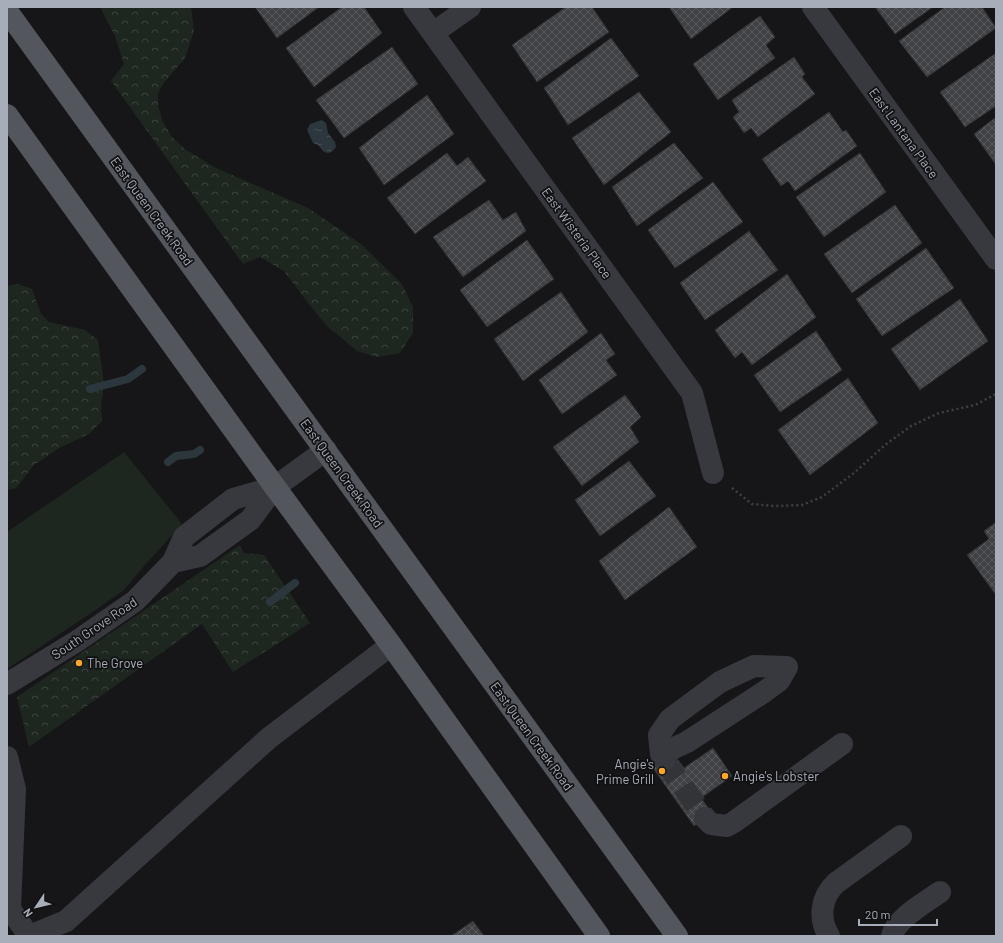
<svg xmlns="http://www.w3.org/2000/svg" width="1003" height="943" viewBox="0 0 1003 943" font-family="Barlow,sans-serif">
	<style>
		.grass { fill: #1e271f }
		.park { fill: url(#park-crowns) }
		.water { fill: url(#water-ripples) }
		.lines { fill: none; stroke-linecap: round; stroke-linejoin: round }
		.stream { stroke: #2b373d; stroke-width: 8 }
		.building { fill: url(#building-cross-hatch); stroke: #303035 }
		.minor-tunnel { stroke: #333438; stroke-width: 22; stroke-dasharray: 22 11; stroke-linecap: butt }
		.path { stroke: #3d4045; stroke-width: 2.5; stroke-dasharray: 2 3; stroke-linecap: butt }
		.minor { stroke: #37393e; stroke-width: 22 }
		.major { stroke: #53565d; stroke-width: 22 }
		.poi-dot { fill: #fba62b; stroke: #111113; stroke-width: 1.5 }
		.labels { text-anchor: middle; stroke-width: 3.5; stroke-linejoin: round; paint-order: stroke }
		.street-label { font-size: 13px; fill: #a8aeb9; stroke: #111113 }
		.poi-label { font-size: 13px; fill: #a8aeb9; stroke: #111113; text-anchor: start }
	</style>
	<defs>
		<pattern id="park-crowns" width="20" height="18" patternUnits="userSpaceOnUse"><rect width="20" height="18" fill="#1e271f"/><path d="M2 6a3 3 0 1 1 6 0M12 15a3 3 0 1 1 6 0" fill="none" stroke="#3c443d"/></pattern>
		<pattern id="water-ripples" width="26" height="14" patternUnits="userSpaceOnUse"><rect width="26" height="14" fill="#2b373d"/><path d="M2 4q2-2 4 0t4 0M15 11q2-2 4 0t4 0" fill="none" stroke="#475157"/></pattern>
		<pattern id="building-cross-hatch" width="8" height="8" patternUnits="userSpaceOnUse"><rect width="8" height="8" fill="#404145"/><path d="M0 0l8 8M0 8l8-8" fill="none" stroke="#595a5e"/></pattern>
	</defs>
	<rect width="100%" height="100%" fill="#161618"/>
	<path class="grass" d="M 124,452 L 182,524 L 145,565 L 124,590 L 97,609 L 7,669 L 7,532 Z"/>
	<path class="park" d="M 100,7 L 191,7 L 194,31 L 185,58 L 163,84 L 158,93 L 158,105 L 162,120 L 171,136 L 186,150 L 216,168 L 308,208 L 361,244 L 402,284 L 413,307 L 413,333 L 400,353 L 377,357 L 357,351 L 326,325 L 305,299 L 284,271 L 260,257 L 243,264 L 111,81 L 124,64 L 115,36 Z
		M 18,284 L 32,289 L 41,314 L 49,322 L 85,330 L 98,340 L 104,385 L 101,404 L 102,421 L 89,434 L 59,448 L 34,465 L 16,488 L 7,490 L 7,286 Z
		M 240,545 L 244,553 L 264,555 L 310,623 L 233,672 L 202,624 L 29,747 L 17,697 Z"/>
	<path class="water" d="M 322,120 L 326,123 L 328,133 L 335,142 L 336,147 C 332,152 330,154 324,152 L 318,145 L 313,143 L 307,130 L 310,124 Z"/>
	<g class="lines">
		<path class="stream" d="M 90,389 L 128,379 L 142,369
			M 168,462 L 176,456 L 194,454 L 200,450
			M 270,602 L 295,583"/>
	</g>
	<path class="building" d="M 255,7 L 319,7 L 277,38 Z
		M 342,7 L 364,7 L 382,33 L 314,87 L 286,48 Z
		M 566,7 L 592,7 L 609,32 L 537,82 L 512,45 Z
		M 669,7 L 733,7 L 691,39 Z
		M 875,7 L 933,7 L 895,34 Z
		M 945,7 L 982,7 L 996,28 L 927,77 L 899,41 Z
		M 760,16 L 775,37 L 766,45 L 775,58 L 718,100 L 693,64 Z
		M 611,38 L 639,76 L 568,125 L 544,88 Z
		M 392,47 L 418,84 L 344,138 L 316,100 Z
		M 996,53 L 996,106 L 965,127 L 940,92 Z
		M 794,57 L 805,74 L 802,77 L 815,94 L 758,137 L 751,128 L 744,133 L 733,117 L 739,112 L 732,100 Z
		M 639,92 L 671,132 L 604,185 L 572,138 Z
		M 427,95 L 454,134 L 384,185 L 359,148 Z
		M 829,112 L 843,132 L 846,130 L 857,146 L 795,191 L 788,181 L 781,186 L 762,159 Z
		M 996,117 L 996,165 L 974,134 Z
		M 674,143 L 703,178 L 637,226 L 612,187 Z
		M 447,153 L 457,166 L 468,157 L 486,181 L 415,234 L 387,198 Z
		M 860,153 L 886,192 L 824,237 L 796,197 Z
		M 713,182 L 743,222 L 675,268 L 648,230 Z
		M 489,200 L 503,220 L 516,212 L 526,231 L 463,277 L 433,237 Z
		M 895,205 L 922,243 L 852,293 L 824,254 Z
		M 749,231 L 778,270 L 705,320 L 680,283 Z
		M 527,240 L 554,279 L 487,327 L 460,290 Z
		M 926,248 L 954,288 L 882,336 L 856,299 Z
		M 787,274 L 816,317 L 752,365 L 742,352 L 735,358 L 715,330 Z
		M 561,292 L 588,332 L 523,381 L 494,339 Z
		M 960,299 L 988,341 L 920,390 L 891,349 Z
		M 816,331 L 842,370 L 780,412 L 754,375 Z
		M 601,333 L 615,354 L 606,360 L 617,375 L 562,414 L 539,380 Z
		M 848,378 L 878,423 L 810,475 L 778,430 Z
		M 625,395 L 641,417 L 630,427 L 639,442 L 582,486 L 553,447 Z
		M 629,461 L 656,496 L 600,536 L 575,500 Z
		M 669,507 L 697,547 L 625,600 L 599,561 Z
		M 996,522 L 996,595 L 967,555 L 989,539 L 984,531 Z
		M 713,748 L 732,776 L 701,798 L 712,813 L 694,826 L 653,768 L 673,753 L 684,768 Z
		M 473,921 L 484,936 L 451,936 Z"/>
	<g class="lines">
		<path class="minor-tunnel" d="M 664,760 L 705,818"/>
		<path class="path" d="M 732,488 L 752,504 L 773,506 L 802,505 L 822,497 L 854,473 L 885,445 L 911,426 L 939,413 L 975,405 L 996,394"/>
		<path class="minor" d="M 414,7 L 692,393 L 713,473
			M 813,7 L 996,259
			M 433,33 L 470,7
			M 173,562 L 200,556 L 250,520 L 275,487 L 326,450
			M 7,684 L 77,641 L 135,601 L 173,562 L 184,537 L 233,499 L 275,487
			M 661,754 L 687,742 L 764,692 L 779,681 L 787,667 L 754,666 L 720,682 L 670,719 L 659,735 L 661,754 L 664,760
			M 7,757 L 15,789 L 10,909 L 29,936
			M 705,818 L 711,824 L 727,826 L 734,822 L 842,744
			M 30,936 L 66,921 L 269,738 L 391,645
			M 829,936 C 818,918 821,897 836,883 L 901,836
			M 892,936 C 895,919 926,902 940,892"/>
		<path class="major" d="M 7,11 C 231,319 453,628 677,936
			M 7,115 L 275,487 L 391,645 L 599,936"/>
	</g>
	<g class="poi-dot">
		<circle cx="79" cy="663" r="4"/>
		<circle cx="662" cy="771" r="4"/>
		<circle cx="725" cy="776" r="4"/>
	</g>
	<g class="labels">
		<g class="street-label">
			<text transform="translate(904 133) rotate(54)" y="5">East Lantana Place</text>
			<text transform="translate(152 211) rotate(54)" y="5">East Queen Creek Road</text>
			<text transform="translate(577 233) rotate(54)" y="5">East Wisteria Place</text>
			<text transform="translate(342 473) rotate(54)" y="5">East Queen Creek Road</text>
			<text transform="translate(94 628) rotate(-34)" y="5">South Grove Road</text>
			<text transform="translate(532 736) rotate(54)" y="5">East Queen Creek Road</text>
		</g>
		<g class="poi-label">
			<text x="87" y="668">The Grove</text>
			<text x="654" y="769" text-anchor="end">Angie's<tspan x="654" dy="15">Prime Grill</tspan></text>
			<text x="733" y="781">Angie's Lobster</text>
		</g>
	</g>
	<rect width="1003" height="943" fill="none" stroke="#a8aeb9" stroke-width="16"/>
	<g transform="translate(36 907) rotate(235)" stroke="#111113" stroke-width="3" paint-order="stroke">
	<path d="M0-3L7 15L0 10L-7 15Z" fill="#a8aeb9"/>
	<text y="-6" font-size="11" font-weight="bold" text-anchor="middle" fill="#a8aeb9">N</text>
	</g>
	<path d="M859 919v6h78v-6" fill="none" stroke="#a8aeb9" stroke-width="2"/>
	<text x="865" y="919" font-size="12" fill="#a8aeb9" stroke="#111113" stroke-width="3" paint-order="stroke">20 m</text>
</svg>
